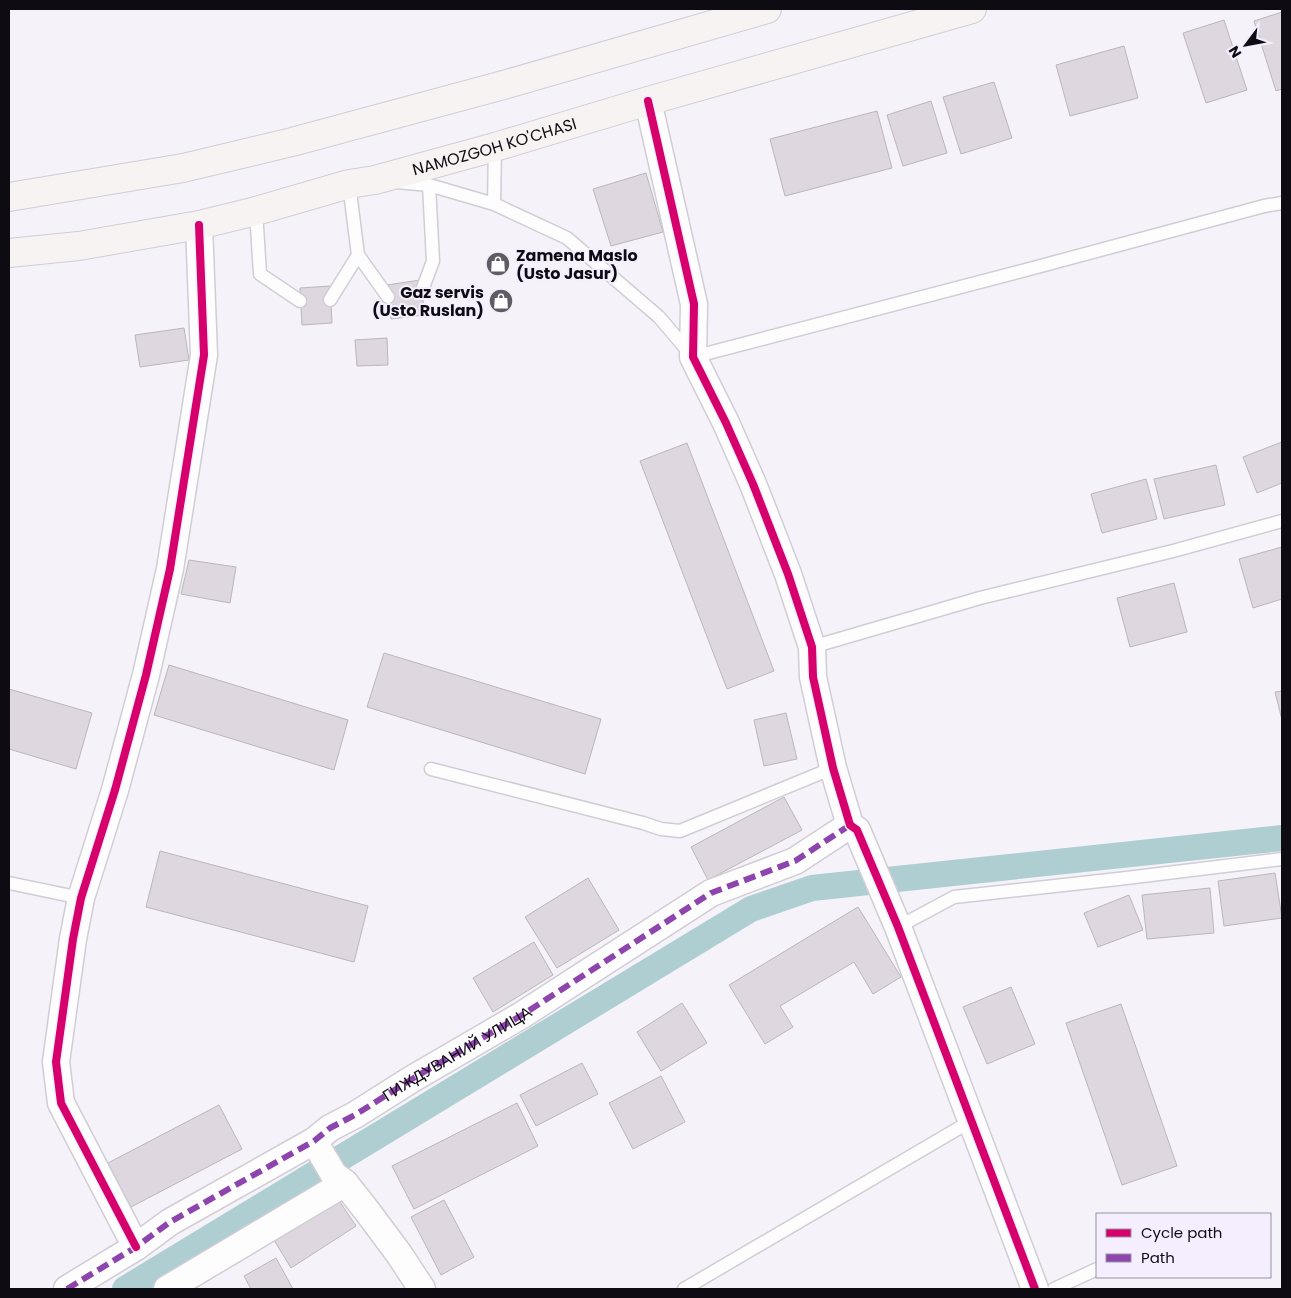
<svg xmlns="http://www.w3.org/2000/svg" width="1291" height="1298" viewBox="0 0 1291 1298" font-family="Poppins,sans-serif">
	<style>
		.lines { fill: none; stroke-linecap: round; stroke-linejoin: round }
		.canal { stroke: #aeced1; stroke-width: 26 }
		.building { fill: #dfd7df; stroke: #bab6bb }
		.lane-casing { stroke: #d0cdd5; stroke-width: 15 }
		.street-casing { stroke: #d0cdd5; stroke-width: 29 }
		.secondary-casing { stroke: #d0cdd5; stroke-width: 30 }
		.lane { stroke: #fefdfe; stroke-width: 12 }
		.street { stroke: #fefdfe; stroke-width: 26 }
		.secondary { stroke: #f7f3f2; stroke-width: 28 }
		.quiet { stroke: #8e44ad; stroke-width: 6; stroke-dasharray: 12 6; stroke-linecap: butt }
		.cycleway-casing { stroke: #f4eefe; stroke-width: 11 }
		.cycleway { stroke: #d6006c; stroke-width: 8 }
		.labels { text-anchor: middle; stroke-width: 4; stroke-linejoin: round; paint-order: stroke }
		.street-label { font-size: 16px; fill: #0e0c12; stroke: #f4eefe }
		.poi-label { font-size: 16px; font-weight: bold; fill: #0e0c12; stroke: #f4eefe; text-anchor: start }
	</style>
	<rect width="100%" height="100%" fill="#f5f2fa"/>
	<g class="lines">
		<path class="canal" d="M 125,1289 L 751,909 L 812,888 L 1282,838"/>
	</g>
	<path class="building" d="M 1282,12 L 1282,89 L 1276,91 L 1254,21 Z
		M 1224,20 L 1247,90 L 1206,103 L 1183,33 Z
		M 1124,46 L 1138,98 L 1070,116 L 1056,65 Z
		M 994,82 L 1012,138 L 961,154 L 943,97 Z
		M 931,101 L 947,153 L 903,166 L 887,115 Z
		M 877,111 L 892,168 L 785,196 L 770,139 Z
		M 646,173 L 663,232 L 611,246 L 593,189 Z
		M 420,280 L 425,315 L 391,319 L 387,285 Z
		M 330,286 L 332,323 L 302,325 L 300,288 Z
		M 184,328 L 189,360 L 140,367 L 135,335 Z
		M 387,338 L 388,365 L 357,366 L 355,340 Z
		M 1282,442 L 1282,483 L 1257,493 L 1243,457 Z
		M 687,443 L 774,671 L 727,689 L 640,461 Z
		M 1216,465 L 1225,505 L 1164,519 L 1154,479 Z
		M 1146,479 L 1157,519 L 1102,533 L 1091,494 Z
		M 1282,547 L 1282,599 L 1253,608 L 1239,559 Z
		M 189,560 L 236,567 L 230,603 L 181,594 Z
		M 1174,583 L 1187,632 L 1130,647 L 1117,598 Z
		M 384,653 L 601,719 L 585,774 L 367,707 Z
		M 169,665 L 348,720 L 334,770 L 154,715 Z
		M 9,689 L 92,713 L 76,769 L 9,749 Z
		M 1282,691 L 1282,720 L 1275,692 Z
		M 786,713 L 797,759 L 764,766 L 754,720 Z
		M 784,797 L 802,830 L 708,880 L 691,847 Z
		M 160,851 L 368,906 L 354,962 L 146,907 Z
		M 1275,873 L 1282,918 L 1224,926 L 1218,881 Z
		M 588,878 L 619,930 L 557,968 L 525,917 Z
		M 1210,888 L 1214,933 L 1147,939 L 1142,895 Z
		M 1129,895 L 1143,930 L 1098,947 L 1084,913 Z
		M 858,907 L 901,977 L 873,994 L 854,962 L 780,1006 L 793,1027 L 765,1044 L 729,985 Z
		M 534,942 L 553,975 L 493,1012 L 473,978 Z
		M 1011,987 L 1035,1044 L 987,1064 L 963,1007 Z
		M 682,1003 L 707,1043 L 661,1071 L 637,1032 Z
		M 1121,1004 L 1177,1166 L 1122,1185 L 1066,1023 Z
		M 582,1063 L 598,1094 L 536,1126 L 520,1095 Z
		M 661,1076 L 685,1122 L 633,1149 L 609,1103 Z
		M 517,1103 L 538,1146 L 414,1209 L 392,1166 Z
		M 219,1105 L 242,1149 L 131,1207 L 108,1163 Z
		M 338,1199 L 356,1226 L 291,1268 L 274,1240 Z
		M 444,1200 L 474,1257 L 441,1275 L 411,1217 Z
		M 276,1258 L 293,1289 L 251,1289 L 244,1276 Z"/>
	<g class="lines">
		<g class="lane-casing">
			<path id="lane" d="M 397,182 L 429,185 L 494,204 L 567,238 L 659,317 L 693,357 L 1022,271 L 1264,206 L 1282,203
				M 349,184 L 358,255 L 388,297
				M 494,204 L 495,147
				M 256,211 L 260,274 L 300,301
				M 421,293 L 433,261 L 429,185
				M 330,300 L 358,255
				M 812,647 L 980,598 L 1173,551 L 1282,521
				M 431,769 L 643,823 L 661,829 L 680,831 L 833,768
				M 9,883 L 81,898
				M 898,927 L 954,897 L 1118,879 L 1282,859
				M 684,1289 L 971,1121
				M 1054,1289 L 1097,1269"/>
		</g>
		<g class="street-casing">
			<g id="street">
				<path d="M 648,101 L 694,304 L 693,357 L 726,423 L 753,484 L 788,574 L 812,647 L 813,677 L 833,768 L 850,825 L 857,830 L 898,927 L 1035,1289"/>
				<path d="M 314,1141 L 334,1175 L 345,1183 L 367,1211 L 399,1254 L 422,1289"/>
				<path d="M 136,1247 L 61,1103 L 56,1062 L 73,939 L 81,898 L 115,790 L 146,675 L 170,569 L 204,355 L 199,225"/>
				<path id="s1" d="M 67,1289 L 136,1247 L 170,1222 L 314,1141 L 330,1128 L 355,1115 L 412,1079 L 522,1015 L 711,893 L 795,861 L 850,825"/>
				<path d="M 167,1289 L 345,1183"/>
			</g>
		</g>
		<g class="secondary-casing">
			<g id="secondary">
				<path d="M 9,197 L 183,168 L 292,142 L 507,84 L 767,9"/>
				<path id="s2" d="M 9,253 L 79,246 L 199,225 L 256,211 L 349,184 L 375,180 L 495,147 L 648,101 L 972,9"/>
			</g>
		</g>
		<use href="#lane" class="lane"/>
		<use href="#street" class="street"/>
		<use href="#secondary" class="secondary"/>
		<path class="quiet" d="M 67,1289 L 136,1247 L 170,1222 L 314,1141 L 330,1128 L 355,1115 L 412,1079 L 522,1015 L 711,893 L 795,861 L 850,825"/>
		<g class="cycleway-casing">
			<path id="cycleway" d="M 648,101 L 694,304 L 693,357 L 726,423 L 753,484 L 788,574 L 812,647 L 813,677 L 833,768 L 850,825 L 857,830 L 898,927 L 1035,1289
				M 136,1247 L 61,1103 L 56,1062 L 73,939 L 81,898 L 115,790 L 146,675 L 170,569 L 204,355 L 199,225"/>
		</g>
		<use href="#cycleway" class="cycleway"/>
	</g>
	<defs>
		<g id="shop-disc" transform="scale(1.25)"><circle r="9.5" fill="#5f5c63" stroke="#f4eefe"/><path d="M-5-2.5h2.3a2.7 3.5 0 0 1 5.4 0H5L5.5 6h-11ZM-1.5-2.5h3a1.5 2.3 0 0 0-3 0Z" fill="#fff"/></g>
	</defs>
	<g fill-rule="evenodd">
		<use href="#shop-disc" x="498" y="264"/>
		<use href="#shop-disc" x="501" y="301"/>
	</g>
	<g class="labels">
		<g class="street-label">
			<text dy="6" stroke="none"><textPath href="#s2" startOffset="498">NAMOZGOH KO'CHASI</textPath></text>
			<text dy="6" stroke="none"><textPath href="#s1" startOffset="456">ГИЖДУВАНИЙ УЛИЦА</textPath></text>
		</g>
		<g class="poi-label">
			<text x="516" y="261">Zamena Maslo<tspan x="516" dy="18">(Usto Jasur)</tspan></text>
			<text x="484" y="298" text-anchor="end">Gaz servis<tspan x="484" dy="18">(Usto Ruslan)</tspan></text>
		</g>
	</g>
	<rect width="1291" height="1298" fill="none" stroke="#0e0c12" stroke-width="20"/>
	<rect x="1096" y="1213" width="175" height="65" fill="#f4eefe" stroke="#9894a0"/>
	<rect x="1106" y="1229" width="25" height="8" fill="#d6006c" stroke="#9894a0"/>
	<text x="1141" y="1238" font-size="15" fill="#0e0c12">Cycle path</text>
	<rect x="1106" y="1254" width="25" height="8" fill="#8e44ad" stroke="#9894a0"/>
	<text x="1141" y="1263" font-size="15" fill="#0e0c12">Path</text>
	<g transform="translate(1246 45) rotate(238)" stroke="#f4eefe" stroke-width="4" paint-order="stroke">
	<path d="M0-4L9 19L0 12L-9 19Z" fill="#0e0c12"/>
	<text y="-8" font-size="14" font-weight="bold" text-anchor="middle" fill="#0e0c12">N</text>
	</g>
</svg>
